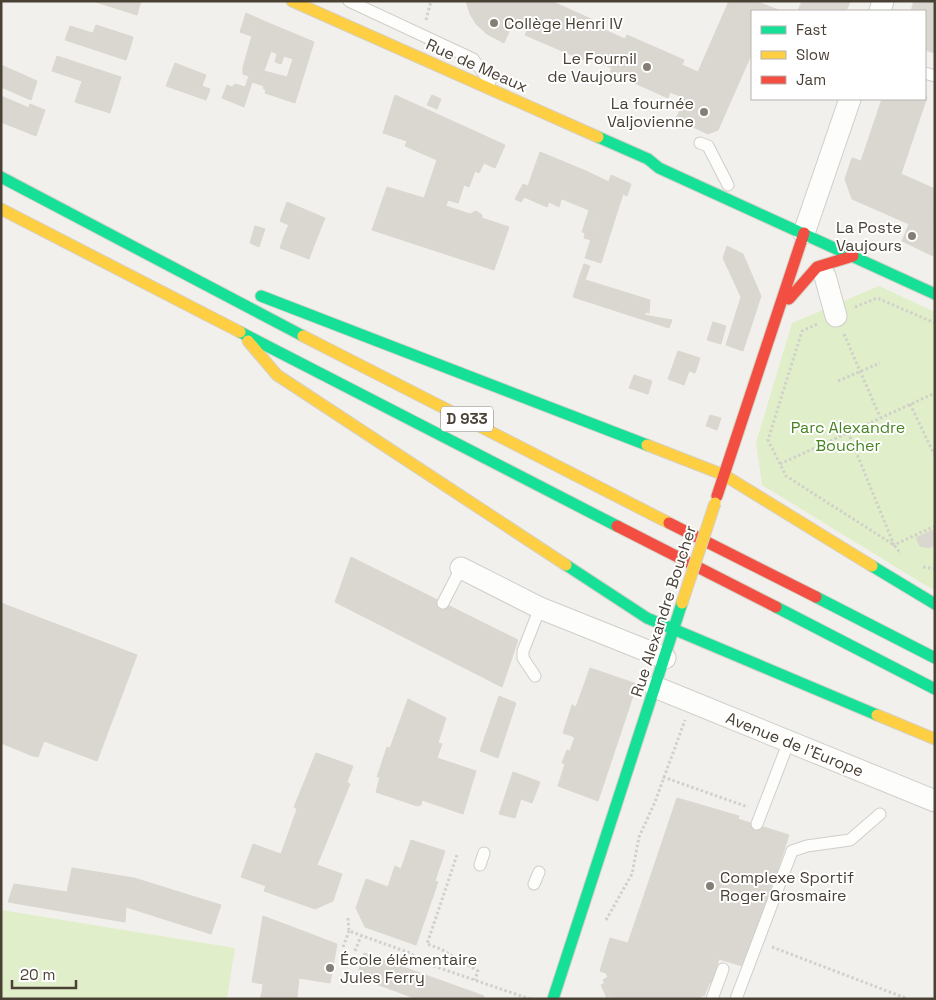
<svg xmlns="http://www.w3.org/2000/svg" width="936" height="1000" viewBox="0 0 936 1000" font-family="'Space Grotesk',sans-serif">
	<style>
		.green { fill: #e0efc9 }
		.building { fill: #dad7d1; stroke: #dbd7d0; fill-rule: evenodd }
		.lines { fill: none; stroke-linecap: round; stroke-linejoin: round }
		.lane-casing { stroke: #d0cec9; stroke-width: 13 }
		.street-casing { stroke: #d0cec9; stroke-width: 23 }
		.fast-casing { stroke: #d5d0c4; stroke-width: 13 }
		.slow-casing { stroke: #d5d0c4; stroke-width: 13 }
		.jam-casing { stroke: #d5d0c4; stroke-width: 13 }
		.path { stroke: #d2d0ca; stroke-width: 3; stroke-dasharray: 2.5 2.5; stroke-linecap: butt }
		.lane { stroke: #fdfdfc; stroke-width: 11 }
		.street { stroke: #fdfdfc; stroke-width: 21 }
		.fast { stroke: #16e098; stroke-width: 11 }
		.slow { stroke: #ffcf43; stroke-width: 11 }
		.jam { stroke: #f24e42; stroke-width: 11 }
		.slow-bridge-casing { stroke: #d5d0c4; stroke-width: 13; stroke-linecap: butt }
		.slow-bridge { stroke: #ffcf43; stroke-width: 11 }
		.poi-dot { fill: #857e75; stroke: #fff; stroke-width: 2 }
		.labels { text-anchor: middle; stroke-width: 4; stroke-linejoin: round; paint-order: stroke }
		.shield { fill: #fff; stroke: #807a72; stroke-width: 1 }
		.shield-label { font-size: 15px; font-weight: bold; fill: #4a4135 }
		.poi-label { font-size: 16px; fill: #4a4135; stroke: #fff; text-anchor: start }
		.street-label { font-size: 16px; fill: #4a4135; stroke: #fff }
		.park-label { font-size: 16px; fill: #488321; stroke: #fff }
	</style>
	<rect width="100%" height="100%" fill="#f2f0ec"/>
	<path class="green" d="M 879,286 L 935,312 L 935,591 L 762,485 L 756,443 L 792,323 Z
		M 1,910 L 235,948 L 227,999 L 1,999 Z"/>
	<path class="building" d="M 93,1 L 141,1 L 137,15 Z
		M 466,1 L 523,1 L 504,43 L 487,34 L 476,24 L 470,14 Z
		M 523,1 L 551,1 L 600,23 L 598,27 L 625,39 L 627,35 L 684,60 L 682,65 L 698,72 L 729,1 L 756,1 L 781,11 L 752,11 L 752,53 L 718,130 L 708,134 L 676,119 L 685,98 L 670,92 L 668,98 L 610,72 L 612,68 L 584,56 L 583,60 L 525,35 L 527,31 L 513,25 Z
		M 802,1 L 849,1 L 850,2 L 846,11 L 798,11 Z
		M 914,1 L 935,1 L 935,53 L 925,50 L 925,11 L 911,11 Z
		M 246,13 L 257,18 L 251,36 L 240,32 Z
		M 257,18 L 271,24 L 244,107 L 222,98 L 227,85 L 232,87 L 235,84 L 245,87 L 249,76 L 243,74 L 243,67 Z
		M 271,24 L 314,42 L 295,103 L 265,93 L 266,90 L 263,88 L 264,86 L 252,82 ZM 271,51 L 277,54 L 275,62 L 281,64 L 284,56 L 293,59 L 287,77 L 264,71 Z
		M 96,25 L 133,37 L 131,45 L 93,33 Z
		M 70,26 L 131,45 L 126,60 L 65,40 Z
		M 57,56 L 121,77 L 110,113 L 75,102 L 82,81 L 52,71 Z
		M 175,63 L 206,75 L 202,86 L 210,89 L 206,100 L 166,86 Z
		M 1,65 L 37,81 L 31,100 L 1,87 Z
		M 395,95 L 505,145 L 495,168 L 484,163 L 479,173 L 475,171 L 469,187 L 464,185 L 458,203 L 448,200 L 446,206 L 470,214 L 476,211 L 482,215 L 482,218 L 509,227 L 494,270 L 372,230 L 387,187 L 424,198 L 437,160 L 405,146 L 407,141 L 383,133 Z
		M 432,95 L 441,99 L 437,109 L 427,105 Z
		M 1,96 L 29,108 L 21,130 L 1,122 Z
		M 925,96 L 927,97 L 901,174 L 935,189 L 933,256 L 902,241 L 909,224 L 852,199 L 845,179 L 852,158 L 861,161 L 882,99 L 925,99 Z
		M 30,104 L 45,110 L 36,136 L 21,130 Z
		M 540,152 L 586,171 L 581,175 L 570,170 L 559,207 L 549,202 L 547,207 L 524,197 L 521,202 L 515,199 L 523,184 L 528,186 Z
		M 570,170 L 581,175 L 586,171 L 609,182 L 591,240 L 584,238 L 585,233 L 582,232 L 591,204 L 563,192 Z
		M 611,175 L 631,184 L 627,196 L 623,194 L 601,263 L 585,258 Z
		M 564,193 L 591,204 L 589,210 L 562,199 Z
		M 287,202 L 325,218 L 319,233 L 290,222 L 289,225 L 280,221 Z
		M 290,222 L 319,233 L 315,243 L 292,235 L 291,238 L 284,236 Z
		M 255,226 L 265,229 L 259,247 L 250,243 Z
		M 292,235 L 315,243 L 309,259 L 280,248 L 284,236 L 291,238 Z
		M 727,246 L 743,254 L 761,296 L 743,351 L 726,345 L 741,297 L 723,258 Z
		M 584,264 L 590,266 L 585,280 L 579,278 Z
		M 579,278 L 650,300 L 649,313 L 646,312 L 644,315 L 672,320 L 669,328 L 573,297 Z
		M 713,322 L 726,326 L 721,344 L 707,340 Z
		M 678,351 L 700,358 L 695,373 L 689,371 L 684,385 L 668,379 Z
		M 634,375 L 652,381 L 648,394 L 629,388 Z
		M 710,415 L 721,418 L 717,430 L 706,426 Z
		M 935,529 L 935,545 L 929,548 L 920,546 L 916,538 Z
		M 351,557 L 518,640 L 502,687 L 335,602 Z
		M 1,603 L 137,655 L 97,761 L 44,741 L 38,757 L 33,756 L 39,740 L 1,725 Z
		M 590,668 L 637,684 L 598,801 L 558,786 L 565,764 L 562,763 L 567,750 L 570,751 L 575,737 L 563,733 L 572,705 L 576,707 Z
		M 499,696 L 516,703 L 498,758 L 480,751 Z
		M 408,699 L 446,718 L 438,743 L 442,744 L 437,758 L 476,771 L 463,814 L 422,800 L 421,805 L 417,806 L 376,792 L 380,777 L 377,777 L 387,747 L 390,748 Z
		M 1,725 L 39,740 L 33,756 L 1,743 Z
		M 316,753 L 353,766 L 347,782 L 350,784 L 317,865 L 342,874 L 333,901 L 315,909 L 264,891 L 266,886 L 241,877 L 253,844 L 281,854 L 297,809 L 294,807 Z
		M 513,772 L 540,782 L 532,803 L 521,799 L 515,818 L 499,814 Z
		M 677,798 L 739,816 L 738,819 L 789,835 L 746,967 L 719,959 L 712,983 L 710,982 L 704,996 L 702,995 L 700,999 L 612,999 L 603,980 L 608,977 L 606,973 L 600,971 L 610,938 L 628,943 Z
		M 411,840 L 445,851 L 435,881 L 438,882 L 416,945 L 365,927 L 356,908 L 366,879 L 388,887 L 395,866 L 401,869 Z
		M 72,868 L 134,878 L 221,905 L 211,934 L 126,907 L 67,892 Z
		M 14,884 L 67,892 L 126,907 L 125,922 L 8,902 Z
		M 263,916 L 337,944 L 330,983 L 299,978 L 297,998 L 262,992 L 263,984 L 252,982 Z
		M 364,953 L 484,996 L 483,999 L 417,999 L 357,977 Z
		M 605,983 L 611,996 L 607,998 L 601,985 Z
		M 262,992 L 297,998 L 297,999 L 260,999 Z"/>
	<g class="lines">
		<g class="lane-casing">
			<path id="lane" d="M 349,1 L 473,59 L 490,82
				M 925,73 L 935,76
				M 700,143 L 708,146 L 728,185
				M 443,603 L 461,568
				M 535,676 L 523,658 L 523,651 L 540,608
				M 757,824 L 789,741
				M 480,865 L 484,853
				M 534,884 L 539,872
				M 712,999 L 723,969
				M 736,999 L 792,851 L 807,846 L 850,840 L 880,814"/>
		</g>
		<g class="street-casing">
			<path id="street" d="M 880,11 L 883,1
				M 804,233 L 850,99
				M 825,276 L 836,316
				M 461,568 L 540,608 L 665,658
				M 655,687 L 935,801"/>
		</g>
		<g class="fast-casing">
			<path id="fast" d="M 598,137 L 648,159 L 659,168 L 935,294
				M 1,177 L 303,336
				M 261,296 L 647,445
				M 240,332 L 617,526
				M 566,565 L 647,618 L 877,715
				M 872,566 L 935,604
				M 816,597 L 935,658
				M 776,607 L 935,689
				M 553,999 L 682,603"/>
		</g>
		<g class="slow-casing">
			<path id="slow" d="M 292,1 L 598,137
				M 1,209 L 240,332
				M 303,336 L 669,523
				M 248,341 L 277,375 L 566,565
				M 647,445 L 724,475 L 872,566
				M 877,715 L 935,739"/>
		</g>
		<g class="jam-casing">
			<path id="jam" d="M 789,299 L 817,267 L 853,256
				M 717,496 L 804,233
				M 669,523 L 816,597
				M 617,526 L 776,607"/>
		</g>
		<path class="path" d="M 426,20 L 431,1
			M 855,307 L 877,298 L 935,323
			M 817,324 L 802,331 L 768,440 L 786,476 L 894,545 L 901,554
			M 844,334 L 880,417
			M 838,381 L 880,363
			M 910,404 L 935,456
			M 848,432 L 894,545 L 935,526
			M 780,464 L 935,393
			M 923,567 L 935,569
			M 663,777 L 748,807
			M 457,855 L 427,944 L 441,949 L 478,971 L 475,980
			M 348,918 L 349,931 L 410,953 L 422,962 L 530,999
			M 606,920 L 632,874 L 639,837 L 655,802 L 685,720
			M 343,947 L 349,931
			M 772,947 L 908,999
			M 355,951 L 361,936"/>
		<use href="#lane" class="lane"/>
		<use href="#street" class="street"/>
		<use href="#fast" class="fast"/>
		<use href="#slow" class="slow"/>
		<use href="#jam" class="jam"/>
		<g class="slow-bridge-casing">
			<path id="slow-bridge" d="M 682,603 L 715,503"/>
		</g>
		<use href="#slow-bridge" class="slow-bridge"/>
	</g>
	<g class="poi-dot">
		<circle cx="494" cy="23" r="5"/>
		<circle cx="647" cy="67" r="5"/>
		<circle cx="704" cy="112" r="5"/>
		<circle cx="912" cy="236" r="5"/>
		<circle cx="710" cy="886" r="5"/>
		<circle cx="330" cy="968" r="5"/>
	</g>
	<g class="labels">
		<rect class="shield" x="441" y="406.5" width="52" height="25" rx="4"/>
		<g class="shield-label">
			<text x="467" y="424">D 933</text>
		</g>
		<g class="poi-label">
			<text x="504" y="29">Collège Henri IV</text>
			<text x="637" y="64" text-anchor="end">Le Fournil<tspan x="637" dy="18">de Vaujours</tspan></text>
			<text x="694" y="109" text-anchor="end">La fournée<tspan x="694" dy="18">Valjovienne</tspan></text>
			<text x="902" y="233" text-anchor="end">La Poste<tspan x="902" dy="18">Vaujours</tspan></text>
			<text x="720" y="883">Complexe Sportif<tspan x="720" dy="18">Roger Grosmaire</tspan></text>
			<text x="340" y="965">École élémentaire<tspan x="340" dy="18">Jules Ferry</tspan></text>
		</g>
		<g class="street-label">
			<text transform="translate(477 65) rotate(24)" y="6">Rue de Meaux</text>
			<text transform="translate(663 611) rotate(-72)" y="6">Rue Alexandre Boucher</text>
			<text transform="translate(795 744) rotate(22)" y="6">Avenue de l'Europe</text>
		</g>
		<g class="park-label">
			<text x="848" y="433">Parc Alexandre<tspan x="848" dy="18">Boucher</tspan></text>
		</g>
	</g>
	<rect width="936" height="1000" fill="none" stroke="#4a4135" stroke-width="5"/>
	<rect x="751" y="10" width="175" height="90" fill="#ffffff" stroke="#b7b3ae"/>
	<rect x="761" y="26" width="25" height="8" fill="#16e098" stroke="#b7b3ae"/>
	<text x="796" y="35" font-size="15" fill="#4a4135">Fast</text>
	<rect x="761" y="51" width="25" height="8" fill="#ffcf43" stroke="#b7b3ae"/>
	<text x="796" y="60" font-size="15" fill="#4a4135">Slow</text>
	<rect x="761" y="76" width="25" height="8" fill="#f24e42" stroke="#b7b3ae"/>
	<text x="796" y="85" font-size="15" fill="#4a4135">Jam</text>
	<path d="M12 980v8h64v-8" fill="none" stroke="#4a4135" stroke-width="2.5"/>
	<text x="20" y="980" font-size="15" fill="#4a4135" stroke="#ffffff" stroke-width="4" paint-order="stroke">20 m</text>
</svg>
